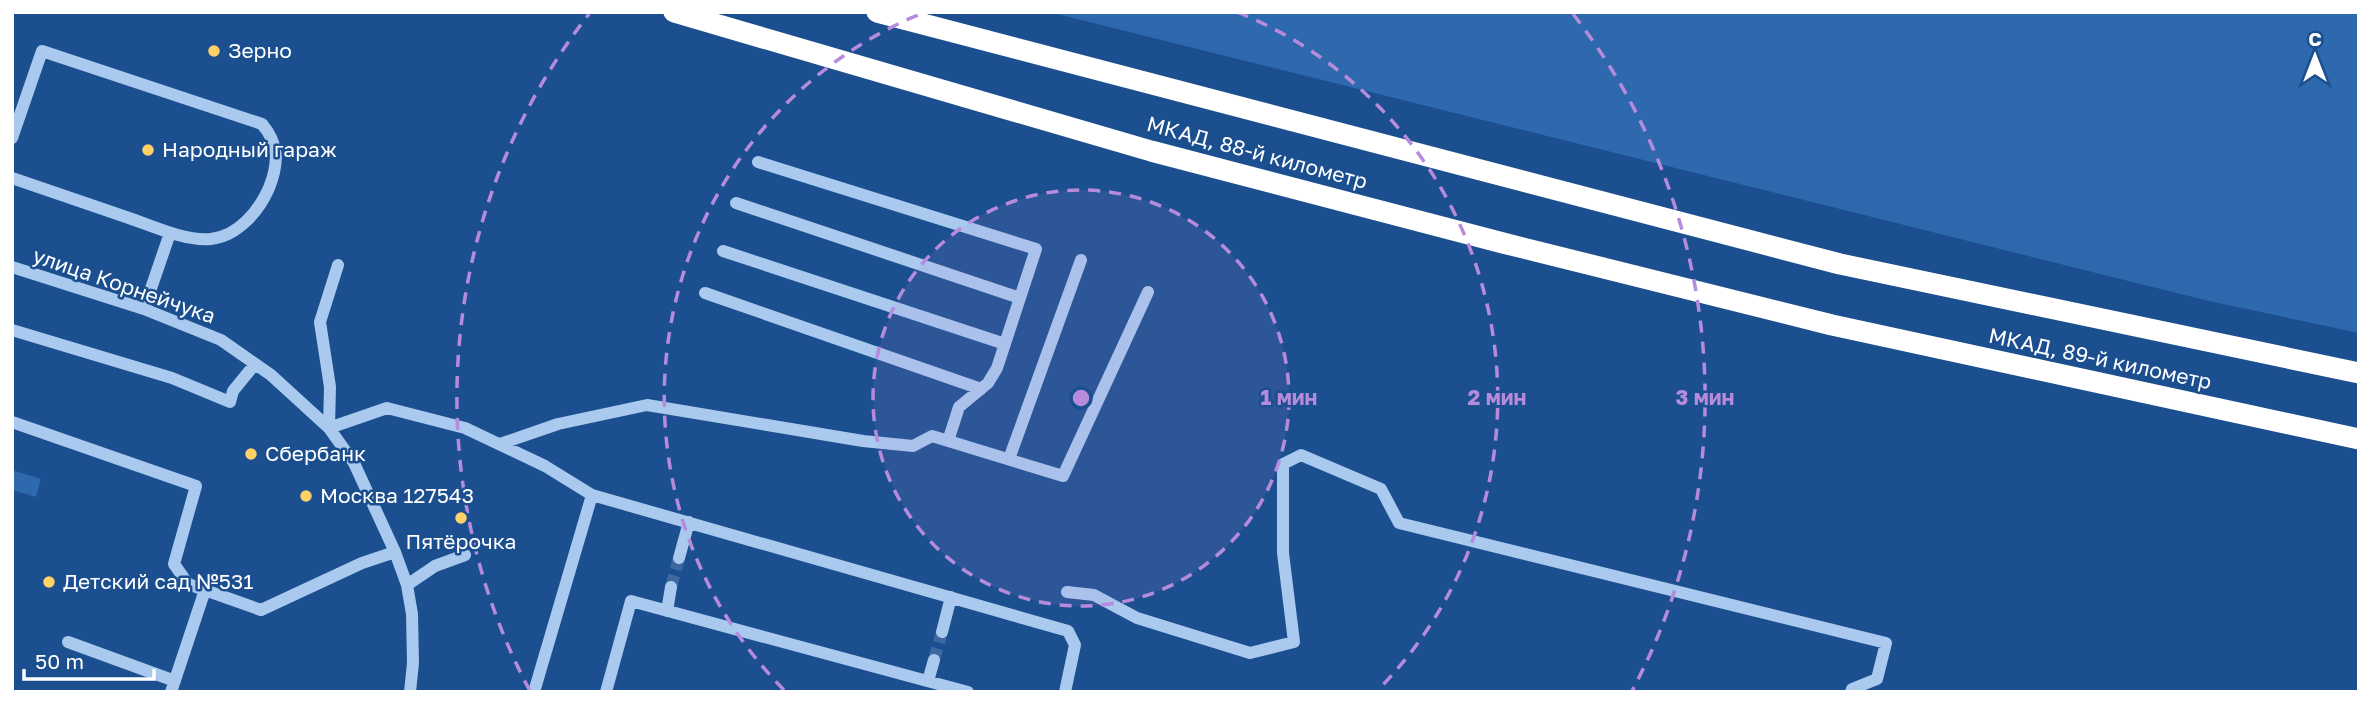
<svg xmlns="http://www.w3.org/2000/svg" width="2371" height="704" viewBox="0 0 2371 704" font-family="'Golos Text',sans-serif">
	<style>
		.green { fill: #2e69ad }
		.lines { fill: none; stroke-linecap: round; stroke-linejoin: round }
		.minor-tunnel { stroke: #3d69a0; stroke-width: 12; stroke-dasharray: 12 6; stroke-linecap: butt }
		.minor { stroke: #a9c9ee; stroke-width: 12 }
		.highway { stroke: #fff; stroke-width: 21 }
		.ring { fill: none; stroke: #b68bdc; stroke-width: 3.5; stroke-dasharray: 12 9 }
		.poi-dot { fill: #ffd166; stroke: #1b4f8f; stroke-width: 2.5 }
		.labels { text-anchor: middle; stroke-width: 5; stroke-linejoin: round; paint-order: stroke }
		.poi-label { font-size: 21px; fill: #fff; stroke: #1b4f8f; text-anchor: start }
		.street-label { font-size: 21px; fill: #fff; stroke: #1b4f8f }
		.centre { fill: #b68bdc; stroke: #1b4f8f; stroke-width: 3.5 }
		.ring-label { font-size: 21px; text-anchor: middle; font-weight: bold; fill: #b68bdc; stroke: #1b4f8f; stroke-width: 5; stroke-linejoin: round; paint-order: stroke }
	</style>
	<rect width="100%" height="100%" fill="#1b4f8f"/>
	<path class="green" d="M 1049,12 L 2359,12 L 2359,333 L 2209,301 Z
		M 12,470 L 41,479 L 36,497 L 12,490 Z"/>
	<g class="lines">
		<path class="minor-tunnel" d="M 671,587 L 679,558
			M 934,660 L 942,632"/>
		<path class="minor" d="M 12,138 L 42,51 L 262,124 C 279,144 279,163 269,188 C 259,211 238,236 211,239 C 187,242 152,226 129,218 C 90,205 51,191 12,178
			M 758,162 L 1036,249 L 997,368 L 988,383 L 959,407 L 948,441
			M 736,203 L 1020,298
			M 723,251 L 1005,344
			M 338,265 L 320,322 L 330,387 L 329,428 L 387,408 L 465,428 L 545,466 L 592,495 L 1068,631 L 1075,645 L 1065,692
			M 12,267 L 144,309 L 221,340 L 271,375 L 329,428 L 354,463 L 395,552 L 407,585 L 412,614 L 413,663 L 410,692
			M 705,293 L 981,389
			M 144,309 L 170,233
			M 12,330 L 172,378 L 230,402 L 233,391 L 255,364
			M 12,422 L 196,486 L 174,564 L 188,584 L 261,610 L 362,563 L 395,552
			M 500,444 L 558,424 L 647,405 L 863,441 L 913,446 L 932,436 L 1063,476 L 1148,292
			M 1009,459 L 1081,260
			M 679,558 L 689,522
			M 407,585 L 435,566 L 465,555
			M 1067,592 L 1094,595 L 1137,618 L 1250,653 L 1294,642 L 1283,553 L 1283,464 L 1301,455 L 1381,489 L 1399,523 L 1886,643 L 1877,679 L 1852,689 L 1851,692
			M 667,611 L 671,587
			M 942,632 L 951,597
			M 68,642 L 175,681
			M 928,681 L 934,660
			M 171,692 L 205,590
			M 534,692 L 592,495
			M 606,692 L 631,601 L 968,692"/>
		<path class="highway" d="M 674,12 L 1151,151 L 1503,243 L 1832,325 L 2359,439
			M 877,12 L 1840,264 L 2359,373"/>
	</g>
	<circle cx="1081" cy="398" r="208" fill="#b68bdc" fill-opacity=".12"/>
	<g class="ring">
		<circle cx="1081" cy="398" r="208"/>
		<path d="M784 690A416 416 0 0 1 925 12M1237 12A416 416 0 0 1 1378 690"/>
		<path d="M530 691A624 624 0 0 1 589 14M1573 14A624 624 0 0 1 1632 691"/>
	</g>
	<g class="poi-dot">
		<circle cx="214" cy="51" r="7"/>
		<circle cx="148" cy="150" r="7"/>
		<circle cx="251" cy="454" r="7"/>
		<circle cx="306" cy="496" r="7"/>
		<circle cx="461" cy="518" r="7"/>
		<circle cx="49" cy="582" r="7"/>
	</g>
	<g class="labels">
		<g class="poi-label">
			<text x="228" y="58">Зерно</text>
			<text x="162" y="157">Народный гараж</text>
			<text x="265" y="461">Сбербанк</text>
			<text x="320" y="503">Москва 127543</text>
			<text x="461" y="549" text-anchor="middle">Пятёрочка</text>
			<text x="63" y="589">Детский сад №531</text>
		</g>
		<g class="street-label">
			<text transform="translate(1257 153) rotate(15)" y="7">МКАД, 88-й километр</text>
			<text transform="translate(124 286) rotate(19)" y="7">улица Корнейчука</text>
			<text transform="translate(2100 359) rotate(12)" y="7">МКАД, 89-й километр</text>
		</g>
	</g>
	<circle cx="1081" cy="398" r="10" class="centre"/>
	<g class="ring-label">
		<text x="1289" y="405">1 мин</text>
		<text x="1497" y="405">2 мин</text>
		<text x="1705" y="405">3 мин</text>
	</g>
	<rect width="2371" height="704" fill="none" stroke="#ffffff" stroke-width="28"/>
	<g transform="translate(2315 56)" stroke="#1b4f8f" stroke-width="5" paint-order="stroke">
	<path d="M0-5L12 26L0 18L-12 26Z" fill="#ffffff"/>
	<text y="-10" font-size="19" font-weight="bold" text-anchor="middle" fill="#ffffff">С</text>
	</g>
	<path d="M24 669v10h130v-10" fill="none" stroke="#ffffff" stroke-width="3.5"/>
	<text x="35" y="669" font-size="21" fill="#ffffff" stroke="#1b4f8f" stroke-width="5" paint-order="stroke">50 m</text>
</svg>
